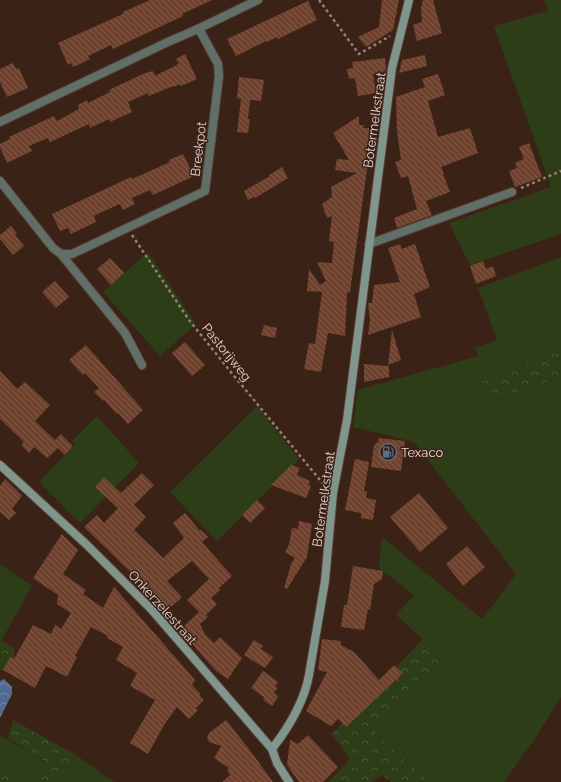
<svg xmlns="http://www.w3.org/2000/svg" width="561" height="782" viewBox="0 0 561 782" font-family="Raleway,sans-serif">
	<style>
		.grass { fill: #2d3d18 }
		.forest { fill: url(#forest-crowns) }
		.water { fill: url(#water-waves) }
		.building { fill: url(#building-back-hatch) }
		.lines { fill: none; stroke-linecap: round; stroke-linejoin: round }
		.street-casing { stroke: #563f34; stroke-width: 10 }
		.secondary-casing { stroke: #563f34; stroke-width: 10 }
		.path { stroke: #947f75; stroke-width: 2.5; stroke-dasharray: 3 3; stroke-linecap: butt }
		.street { stroke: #616f68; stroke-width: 8 }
		.secondary { stroke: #80968c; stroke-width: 8 }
		.labels { text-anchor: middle; stroke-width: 3; stroke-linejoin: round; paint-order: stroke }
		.street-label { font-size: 13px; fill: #e6d5cd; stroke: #3b2217 }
		.poi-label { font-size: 13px; fill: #e6d5cd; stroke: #3b2217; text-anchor: start }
	</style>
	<defs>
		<pattern id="forest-crowns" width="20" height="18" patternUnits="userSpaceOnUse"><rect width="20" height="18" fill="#2d3d18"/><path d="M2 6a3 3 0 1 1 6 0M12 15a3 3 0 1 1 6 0" fill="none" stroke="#4b5838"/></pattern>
		<pattern id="water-waves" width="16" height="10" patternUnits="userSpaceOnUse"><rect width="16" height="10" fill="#506a92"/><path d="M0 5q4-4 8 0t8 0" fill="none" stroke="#7285a5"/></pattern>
		<pattern id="building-back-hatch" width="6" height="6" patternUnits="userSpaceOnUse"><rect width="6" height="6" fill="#70422d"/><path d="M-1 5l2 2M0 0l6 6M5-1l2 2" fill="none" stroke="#845c4a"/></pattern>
	</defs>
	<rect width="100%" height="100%" fill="#3b2217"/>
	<path class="grass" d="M 544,0 L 561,0 L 561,234 L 470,265 L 449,223 L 551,187 L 494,26 L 548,11 Z
		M 148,252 L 196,324 L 160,356 L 103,292 Z
		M 561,257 L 561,351 L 482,382 L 489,404 L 561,376 L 561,697 L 534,740 L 504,782 L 430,782 L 373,733 L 443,658 L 396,615 L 414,595 L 379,568 L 382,537 L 482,619 L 516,574 L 414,442 L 353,427 L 358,390 L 478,356 L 475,348 L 497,340 L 478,288 Z
		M 257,406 L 299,459 L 217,541 L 170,492 Z
		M 97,416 L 139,463 L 80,523 L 39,482 L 75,444 L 72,441 Z
		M 0,564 L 32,586 L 1,641 L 0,640 Z
		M 0,735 L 46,762 L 37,782 L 31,782 L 0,771 Z
		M 76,755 L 114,782 L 60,782 Z"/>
	<path class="forest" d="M 561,351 L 561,376 L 489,404 L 482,382 Z
		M 423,639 L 443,658 L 374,733 L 430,782 L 391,782 L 382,775 L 372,782 L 328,782 L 350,759 L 332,734 Z
		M 0,640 L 14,648 L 14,660 L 1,671 L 0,670 Z
		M 13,720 L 76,755 L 60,782 L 37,782 L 46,762 L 8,738 Z
		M 0,771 L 31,782 L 0,782 Z"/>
	<path class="water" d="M 4,679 L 12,687 L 12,694 L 0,718 L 0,681 Z"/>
	<path class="building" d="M 150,0 L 212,0 L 182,14 L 183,16 L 113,49 L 111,45 L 88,56 L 90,59 L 78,65 L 73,67 L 71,63 L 68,65 L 58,43 L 123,14 L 123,12 Z
		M 382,0 L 399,0 L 393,30 L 366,47 L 358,37 L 379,27 Z
		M 423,0 L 433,0 L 442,33 L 417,41 L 413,25 L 422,22 L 421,8 Z
		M 308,1 L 317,20 L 278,39 L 277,37 L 267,42 L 266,41 L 236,56 L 227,39 Z
		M 185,54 L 197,79 L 181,86 L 180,84 L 173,87 L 173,86 L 149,96 L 148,93 L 128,102 L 132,112 L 110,122 L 109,119 L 90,128 L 89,124 L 50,142 L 48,138 L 29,146 L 32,151 L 7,163 L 0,147 L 0,144 L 10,139 L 9,137 L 54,116 L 57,121 L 79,109 L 78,105 L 87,100 L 88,103 L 110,92 L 109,90 L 145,73 L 153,71 L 155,76 L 179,64 L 176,59 Z
		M 425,55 L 427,66 L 399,73 L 402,60 Z
		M 385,58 L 386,71 L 373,74 L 376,93 L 358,96 L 355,78 L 349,79 L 347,69 L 353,68 L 352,62 Z
		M 13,63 L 16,69 L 19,68 L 28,88 L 7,97 L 0,82 L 0,69 Z
		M 438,74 L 445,95 L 428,101 L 438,137 L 470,128 L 478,153 L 441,167 L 444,174 L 443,174 L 450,192 L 426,201 L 432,215 L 397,228 L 394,218 L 417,209 L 408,176 L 401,178 L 395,162 L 401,160 L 397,131 L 396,97 L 425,87 L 422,79 Z
		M 239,77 L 264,80 L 261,101 L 250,100 L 248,119 L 250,119 L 248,133 L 237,132 L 241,99 L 237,98 Z
		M 359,116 L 359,125 L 364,125 L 363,128 L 369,128 L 369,138 L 366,149 L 369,149 L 368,162 L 350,292 L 347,293 L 345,336 L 328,333 L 321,372 L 304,369 L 309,343 L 315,344 L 322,292 L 307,291 L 309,269 L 320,285 L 326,281 L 317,262 L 332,263 L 334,242 L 329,241 L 332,216 L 327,218 L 322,204 L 332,197 L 331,187 L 357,173 L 335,170 L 337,159 L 349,160 L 333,133 Z
		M 529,143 L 542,177 L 515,187 L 509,171 L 517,168 L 515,163 L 524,159 L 519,147 Z
		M 183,154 L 194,176 L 153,195 L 150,190 L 132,198 L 135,204 L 123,210 L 120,204 L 104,211 L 94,216 L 96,222 L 71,234 L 68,228 L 60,231 L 52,214 L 131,177 L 132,179 L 157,168 L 170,162 L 169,160 Z
		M 282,167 L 288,178 L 255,198 L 254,197 L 248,200 L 244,191 L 270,176 L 269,175 Z
		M 11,226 L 17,234 L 15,235 L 24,246 L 13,255 L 0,239 L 0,235 Z
		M 400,244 L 402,249 L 415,244 L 430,287 L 414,294 L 421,317 L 368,335 L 370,320 L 368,303 L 372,303 L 374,285 L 400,282 L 388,248 Z
		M 110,258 L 124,273 L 111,285 L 97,269 Z
		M 483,261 L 486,269 L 493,266 L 496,276 L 476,284 L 470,266 Z
		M 55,281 L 69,297 L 56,308 L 42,292 Z
		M 264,325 L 277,328 L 275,338 L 261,335 Z
		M 392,330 L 401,360 L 388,365 Z
		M 185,342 L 205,365 L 192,376 L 172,353 Z
		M 86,345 L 143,410 L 128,424 L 118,413 L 117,414 L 104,400 L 103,401 L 94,392 L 99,388 L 85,373 L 83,375 L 69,360 Z
		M 364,364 L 389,366 L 389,377 L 364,382 Z
		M 0,371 L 17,389 L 25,382 L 50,405 L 35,421 L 55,440 L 61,434 L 73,446 L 65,455 L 58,448 L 47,458 L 34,447 L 29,453 L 21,445 L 24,442 L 0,419 Z
		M 379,438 L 405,441 L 401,471 L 371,467 L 374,445 L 378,442 Z
		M 355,459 L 369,462 L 364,491 L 367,492 L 366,498 L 376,500 L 373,520 L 361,518 L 361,513 L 345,510 Z
		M 291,465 L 300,468 L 297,475 L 310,481 L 308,485 L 311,486 L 306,498 L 271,485 Z
		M 142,473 L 154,485 L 134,505 L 146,517 L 134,530 L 163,558 L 184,538 L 173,523 L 185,513 L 200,531 L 201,530 L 208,537 L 202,542 L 232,576 L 219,588 L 220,590 L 211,598 L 217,604 L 206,615 L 208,617 L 200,624 L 205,634 L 214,643 L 220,637 L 242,658 L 228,679 L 216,671 L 180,630 L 199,612 L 187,600 L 209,579 L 192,561 L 167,581 L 182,597 L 169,609 L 84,527 L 97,515 L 104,523 L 118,508 L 95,487 L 104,477 L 121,493 Z
		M 5,479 L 22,496 L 12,509 L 16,513 L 9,520 L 0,512 L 0,486 Z
		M 419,493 L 448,528 L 420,552 L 390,517 Z
		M 257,500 L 265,508 L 250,523 L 242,515 Z
		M 299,521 L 312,524 L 307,557 L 287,589 L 284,588 L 291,564 L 295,558 L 285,552 L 289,545 L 292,528 L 298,529 Z
		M 62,534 L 78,550 L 63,574 L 86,590 L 83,594 L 103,608 L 114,587 L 195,680 L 192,685 L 200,693 L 200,696 L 204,700 L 196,708 L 198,710 L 189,719 L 177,707 L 164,725 L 148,754 L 130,743 L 155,700 L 130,686 L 137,673 L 116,660 L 123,647 L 107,638 L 108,636 L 91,627 L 75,656 L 77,657 L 67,677 L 46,666 L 35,688 L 3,670 L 10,657 L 14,659 L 33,625 L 51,634 L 55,625 L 61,629 L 71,613 L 57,604 L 58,595 L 33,578 Z
		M 467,546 L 485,567 L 463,586 L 446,564 Z
		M 353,566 L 383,571 L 382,579 L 374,584 L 370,610 L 368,609 L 364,630 L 341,627 L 344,605 L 347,605 Z
		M 322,639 L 341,641 L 341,645 L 354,652 L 379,680 L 394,665 L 403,673 L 346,727 L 338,719 L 331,726 L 306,711 L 327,672 L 318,670 Z
		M 254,640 L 263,646 L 261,649 L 273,657 L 265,668 L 244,655 Z
		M 263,671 L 278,682 L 275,686 L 278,688 L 274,692 L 278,697 L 272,706 L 263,700 L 265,698 L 251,688 Z
		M 226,720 L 252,753 L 273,782 L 222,782 L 230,775 L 227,770 L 229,768 L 214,758 L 221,746 L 209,742 L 207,737 L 209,733 Z
		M 308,735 L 338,767 L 323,782 L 299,782 L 287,765 L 290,740 L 298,744 Z"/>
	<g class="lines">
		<g class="street-casing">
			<path id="street" d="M 0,122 L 170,41 C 200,29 228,14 258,0
				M 0,181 L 53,248 L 61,254 L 72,254 L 205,191 L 219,76 L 218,64 L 199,29
				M 369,244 L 512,192
				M 61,254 L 125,333 L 142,365"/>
		</g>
		<g class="secondary-casing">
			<path id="secondary" d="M 0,465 L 87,545 L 151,609 L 272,749 L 277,763 L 289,782
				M 272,749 C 289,727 304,703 309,675 L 325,581 L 333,493 L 347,420 L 392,68 L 409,0"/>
		</g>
		<path class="path" d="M 319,0 L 359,54 L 390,36
			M 521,188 L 561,171
			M 132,235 L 189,320 L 230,371 L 325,486"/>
		<use href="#street" class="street"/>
		<use href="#secondary" class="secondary"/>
	</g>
	<defs>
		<g id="fuel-ring" transform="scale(0.9)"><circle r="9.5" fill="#3b2217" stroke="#5c6f8a" stroke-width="1.5"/><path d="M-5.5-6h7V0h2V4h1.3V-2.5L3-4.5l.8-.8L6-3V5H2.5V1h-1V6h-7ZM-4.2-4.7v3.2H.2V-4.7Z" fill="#5c6f8a"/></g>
	</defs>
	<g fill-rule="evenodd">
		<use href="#fuel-ring" x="388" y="452"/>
	</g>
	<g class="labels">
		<g class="street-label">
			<text transform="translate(374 120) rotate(-82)" y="5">Botermelkstraat</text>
			<text transform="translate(198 149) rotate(-83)" y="5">Breekpot</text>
			<text transform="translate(227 352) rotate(51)" y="5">Pastorijweg</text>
			<text transform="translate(323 499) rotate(-82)" y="5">Botermelkstraat</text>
			<text transform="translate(163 607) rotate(48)" y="5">Onkerzelestraat</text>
		</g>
		<g class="poi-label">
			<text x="401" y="457">Texaco</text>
		</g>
	</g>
</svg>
